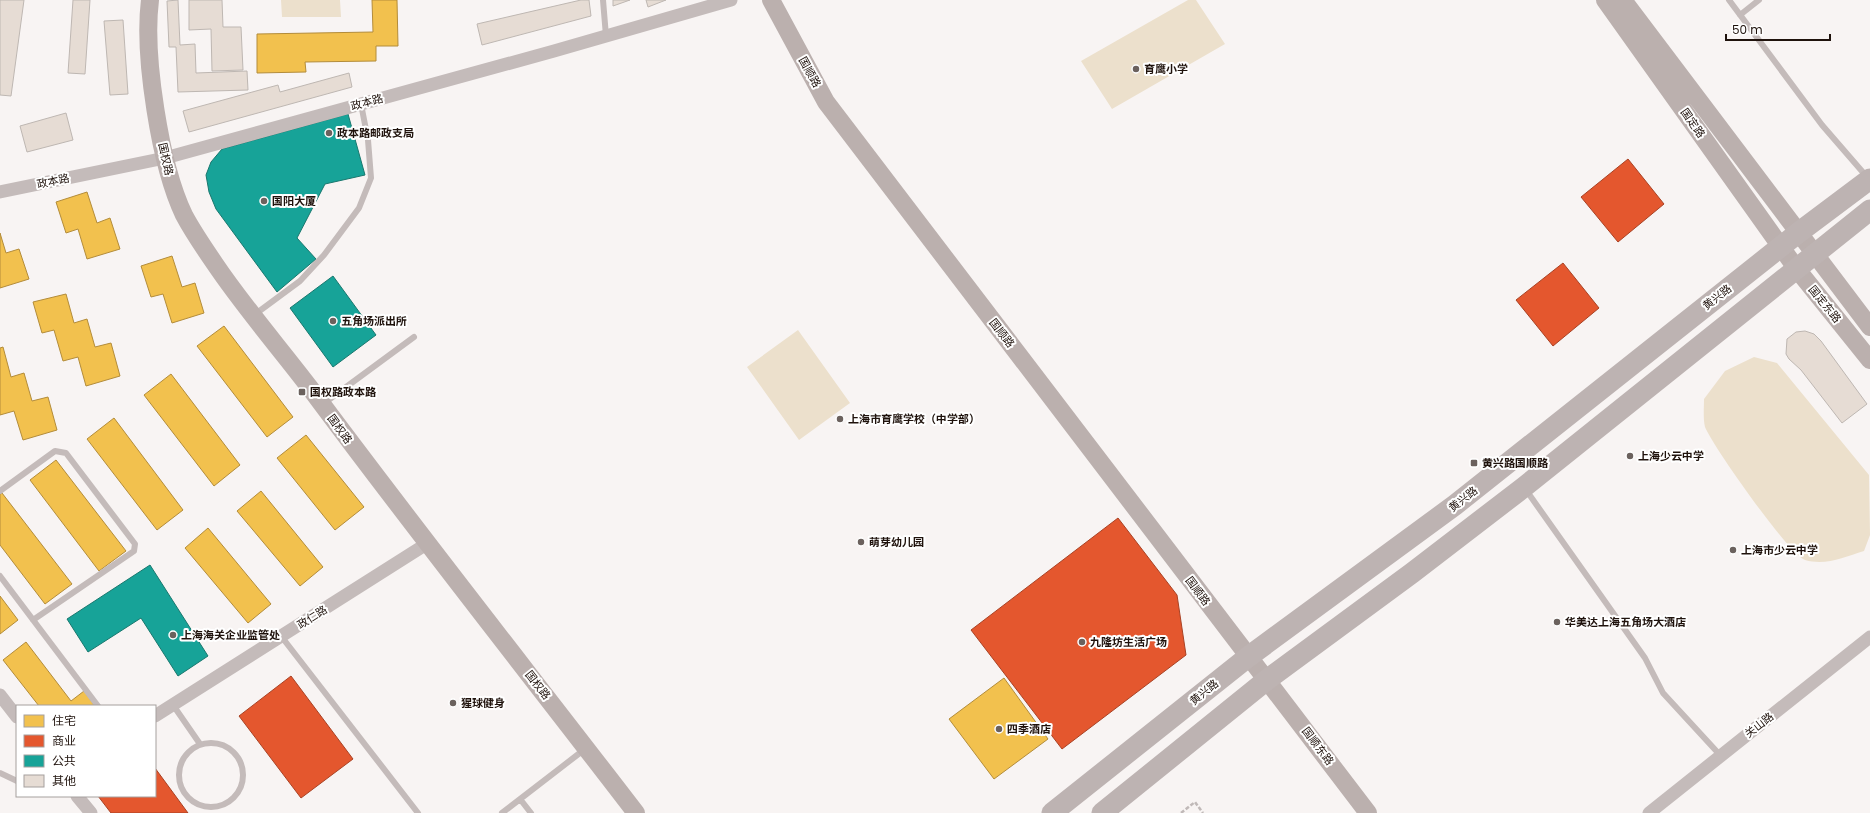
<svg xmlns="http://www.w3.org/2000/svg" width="1870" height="813" viewBox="0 0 1870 813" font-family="Poppins,'Noto Sans SC',sans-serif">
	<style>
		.green { fill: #ece0cc }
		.homes { fill: #f2c14e; stroke: #b38c3a }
		.shops { fill: #e4572e; stroke: #a94224 }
		.public { fill: #17a398; stroke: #19786e }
		.building { fill: #e6dcd4; stroke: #beb7b2 }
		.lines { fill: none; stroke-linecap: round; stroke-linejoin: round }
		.path { stroke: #c0b9b8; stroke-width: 2.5; stroke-dasharray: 4 2; stroke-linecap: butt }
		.lane { stroke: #c4bbba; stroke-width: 6 }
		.street { stroke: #c4bbba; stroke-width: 13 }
		.secondary { stroke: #bbb0ae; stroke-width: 18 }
		.primary { stroke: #bdb3b2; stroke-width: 21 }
		.poi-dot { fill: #6b615d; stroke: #fff; stroke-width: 1.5 }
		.labels { text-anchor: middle; stroke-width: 4; stroke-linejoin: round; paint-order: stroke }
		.poi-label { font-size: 11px; font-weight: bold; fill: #1f120c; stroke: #fff; text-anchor: start }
		.street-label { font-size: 11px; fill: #1f120c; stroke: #fff }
	</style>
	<rect width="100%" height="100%" fill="#f8f4f3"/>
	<path class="green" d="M 281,0 L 340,0 L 341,17 L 282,17 Z
		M 1188,0 L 1196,0 L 1225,44 L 1112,109 L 1081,61 Z
		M 798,330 L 850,403 L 799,440 L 747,367 Z
		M 1754,357 L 1777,363 L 1869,475 L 1870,535 L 1864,551 C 1844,557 1826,566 1805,560 C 1790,556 1712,445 1705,427 C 1703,419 1704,407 1704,399 L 1725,371 Z"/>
	<path class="homes" d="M 372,0 L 397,0 L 398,46 L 376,46 L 376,61 L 305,62 L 306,72 L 257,73 L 257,34 L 373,32 Z
		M 87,192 L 97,223 L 110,218 L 120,249 L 87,259 L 78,229 L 66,233 L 56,202 Z
		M 0,233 L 6,253 L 19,249 L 29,279 L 0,288 Z
		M 172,256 L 182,287 L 195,283 L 204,313 L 172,323 L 163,294 L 151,297 L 141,266 Z
		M 66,294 L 74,323 L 87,319 L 95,347 L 111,343 L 120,376 L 86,386 L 78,357 L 63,361 L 54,330 L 42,333 L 33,302 Z
		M 224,326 L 293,417 L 267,437 L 197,346 Z
		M 3,347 L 11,377 L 24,373 L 32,401 L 48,397 L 57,430 L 23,440 L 14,411 L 0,415 L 0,348 Z
		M 171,374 L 240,465 L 214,486 L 144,395 Z
		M 114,418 L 183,510 L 157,530 L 87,439 Z
		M 306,435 L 364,507 L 335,530 L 277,458 Z
		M 56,460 L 126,551 L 99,571 L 30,480 Z
		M 261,491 L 323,567 L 300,586 L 237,511 Z
		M 2,493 L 72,584 L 45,604 L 0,545 L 0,494 Z
		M 208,528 L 271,604 L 248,623 L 185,548 Z
		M 0,596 L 18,620 L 0,634 Z
		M 26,642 L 71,701 L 84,691 L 95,706 L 39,706 L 3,660 Z
		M 1004,678 L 1048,739 L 994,779 L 949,719 Z"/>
	<path class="shops" d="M 1628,159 L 1664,204 L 1618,242 L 1581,197 Z
		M 1563,263 L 1599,308 L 1553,346 L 1516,300 Z
		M 1118,518 L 1177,595 L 1186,655 L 1062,749 L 971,630 Z
		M 291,676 L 353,759 L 301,798 L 239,716 Z
		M 155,768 L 188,813 L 111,813 L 98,796 L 155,796 Z"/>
	<path class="public" d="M 348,114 L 365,175 L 325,184 L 297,238 L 316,259 L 277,292 L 216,209 L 209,192 L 206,175 L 211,162 L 222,149 Z
		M 333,276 L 376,335 L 333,367 L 290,308 Z
		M 150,565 L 208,656 L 178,676 L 141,618 L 88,652 L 67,619 Z"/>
	<path class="building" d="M 0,0 L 24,0 L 11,96 L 0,95 Z
		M 73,0 L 90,0 L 85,74 L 68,73 Z
		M 178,0 L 180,45 L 195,44 L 196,73 L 247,71 L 248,90 L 178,92 L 176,47 L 169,47 L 167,1 Z
		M 189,0 L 222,0 L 223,27 L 241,27 L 243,70 L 212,71 L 211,29 L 189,30 Z
		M 581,0 L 589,0 L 591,16 L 482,45 L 477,24 Z
		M 613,0 L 630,0 L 613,6 Z
		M 646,0 L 666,0 L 648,7 Z
		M 123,20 L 128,94 L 110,95 L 104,21 Z
		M 349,73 L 352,87 L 189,132 L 183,111 L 278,85 L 280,92 Z
		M 66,113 L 73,140 L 27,152 L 20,126 Z
		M 1805,331 L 1814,334 L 1821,341 L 1867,404 L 1842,423 L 1801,370 L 1789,359 L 1786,354 L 1787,339 L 1796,332 Z"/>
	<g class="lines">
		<path class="path" d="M 1181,813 L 1195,802 L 1203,813"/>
		<path class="lane" d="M 603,0 L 606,36
			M 1729,0 L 1822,125 L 1867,177
			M 1740,15 L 1759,0
			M 254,315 L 300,281 L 324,255 L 359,208 L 371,178 L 368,140 L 361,104
			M 323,404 L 414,337
			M 1526,490 L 1645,658 L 1663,693 L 1720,755
			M 0,491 L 55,451 L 66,453 L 135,544 L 134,551 L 33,620
			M 0,576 L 98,706
			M 281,636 L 418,813
			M 173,705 L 200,744
			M179 775a32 32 0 1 1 64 0a32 32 0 1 1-64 0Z
			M 0,773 L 17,781
			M 520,799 L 531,813
			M 502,813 L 585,749"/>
		<path class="street" d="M 0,192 L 165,158 L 554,51 L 731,0
			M 0,695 L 17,717
			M 155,716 L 428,543
			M 77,796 L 91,813
			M 1649,813 L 1870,637"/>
		<path class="secondary" d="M 150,0 C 143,55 160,165 184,215 C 193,232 204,248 215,264 C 244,307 278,346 310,388 C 416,531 527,671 636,813
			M 771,0 L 826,102 L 1368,813
			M 1605,0 L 1796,268 L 1870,360
			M 1623,0 L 1870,327"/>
		<path class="primary" d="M 1052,813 L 1248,657 L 1455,505 L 1798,233 L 1870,179
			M 1102,813 L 1268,679 L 1412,573 L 1524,487 L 1870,210"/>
	</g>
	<g class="poi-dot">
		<circle cx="1136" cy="69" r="4"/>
		<circle cx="329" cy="133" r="4"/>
		<circle cx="264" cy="201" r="4"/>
		<circle cx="333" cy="321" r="4"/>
		<rect x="298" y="388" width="8" height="8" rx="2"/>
		<circle cx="840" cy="419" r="4"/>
		<circle cx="1630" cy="456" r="4"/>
		<rect x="1470" y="459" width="8" height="8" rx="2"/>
		<circle cx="861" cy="542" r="4"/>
		<circle cx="1733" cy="550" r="4"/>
		<circle cx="1557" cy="622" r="4"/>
		<circle cx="173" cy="635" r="4"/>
		<circle cx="1082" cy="642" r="4"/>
		<circle cx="453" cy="703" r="4"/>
		<circle cx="999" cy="729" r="4"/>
	</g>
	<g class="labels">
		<g class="poi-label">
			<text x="1144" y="73">育鹰小学</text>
			<text x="337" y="137">政本路邮政支局</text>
			<text x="272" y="205">国阳大厦</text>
			<text x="341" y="325">五角场派出所</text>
			<text x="310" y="396">国权路政本路</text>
			<text x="848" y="423">上海市育鹰学校（中学部）</text>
			<text x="1638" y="460">上海少云中学</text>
			<text x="1482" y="467">黄兴路国顺路</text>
			<text x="869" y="546">萌芽幼儿园</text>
			<text x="1741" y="554">上海市少云中学</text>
			<text x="1565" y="626">华美达上海五角场大酒店</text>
			<text x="181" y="639">上海海关企业监管处</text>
			<text x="1090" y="646">九隆坊生活广场</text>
			<text x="461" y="707">猩球健身</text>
			<text x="1007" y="733">四季酒店</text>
		</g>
		<g class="street-label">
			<text transform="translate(810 72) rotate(61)" y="4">国顺路</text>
			<text transform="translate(367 102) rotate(-15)" y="4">政本路</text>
			<text transform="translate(1693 123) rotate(55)" y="4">国定路</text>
			<text transform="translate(166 159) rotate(77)" y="4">国权路</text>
			<text transform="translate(53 181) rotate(-12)" y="4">政本路</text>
			<text transform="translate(1717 297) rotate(-38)" y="4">黄兴路</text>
			<text transform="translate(1825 304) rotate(51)" y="4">国定东路</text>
			<text transform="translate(1002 333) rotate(52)" y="4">国顺路</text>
			<text transform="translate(340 429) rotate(54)" y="4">国权路</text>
			<text transform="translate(1463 499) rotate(-38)" y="4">黄兴路</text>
			<text transform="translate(1198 591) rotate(53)" y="4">国顺路</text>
			<text transform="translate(312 617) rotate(-32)" y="4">政仁路</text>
			<text transform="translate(538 685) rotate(52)" y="4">国权路</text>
			<text transform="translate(1204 692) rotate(-39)" y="4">黄兴路</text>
			<text transform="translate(1759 725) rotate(-38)" y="4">关山路</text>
			<text transform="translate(1318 746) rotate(53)" y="4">国顺东路</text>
		</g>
	</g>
	<rect x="16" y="705" width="140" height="92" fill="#ffffff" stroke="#a5a09e"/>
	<rect x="24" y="715" width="20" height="12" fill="#f2c14e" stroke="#a5a09e"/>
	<text x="52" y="725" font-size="12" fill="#1f120c">住宅</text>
	<rect x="24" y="735" width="20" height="12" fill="#e4572e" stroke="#a5a09e"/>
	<text x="52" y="745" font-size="12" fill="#1f120c">商业</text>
	<rect x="24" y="755" width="20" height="12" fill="#17a398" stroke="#a5a09e"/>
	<text x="52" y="765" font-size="12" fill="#1f120c">公共</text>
	<rect x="24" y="775" width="20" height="12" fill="#e6dcd4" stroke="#a5a09e"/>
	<text x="52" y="785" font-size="12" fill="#1f120c">其他</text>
	<path d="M1726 34v6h104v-6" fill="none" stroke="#1f120c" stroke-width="2"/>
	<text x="1732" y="34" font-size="12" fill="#1f120c" stroke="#ffffff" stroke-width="3" paint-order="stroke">50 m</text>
</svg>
